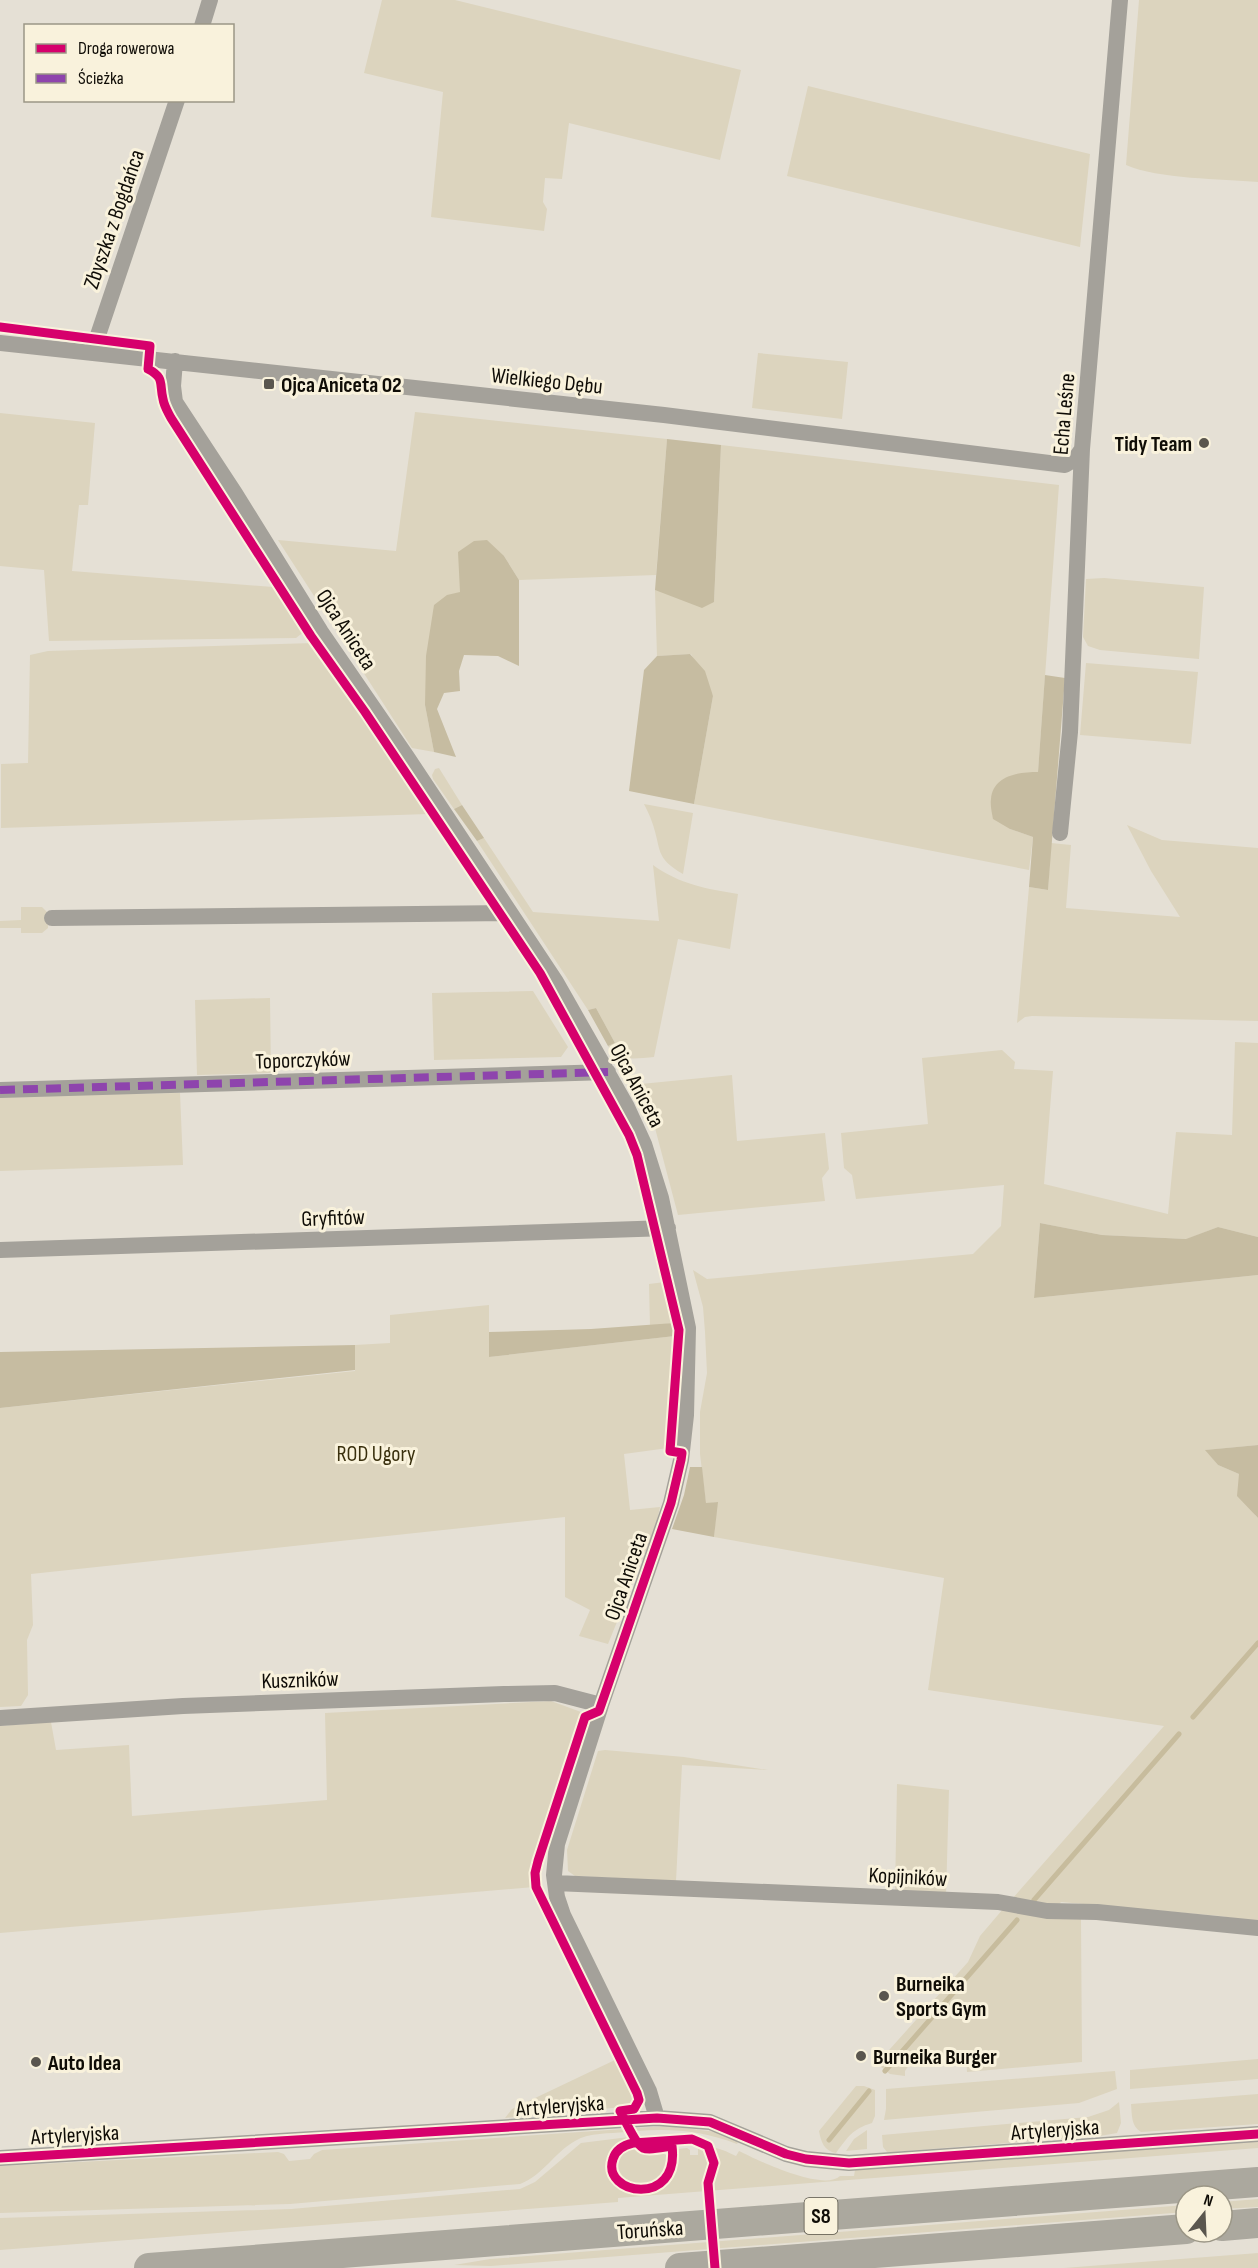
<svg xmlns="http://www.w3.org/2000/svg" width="1258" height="2268" viewBox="0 0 1258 2268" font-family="'Sofia Sans Condensed',sans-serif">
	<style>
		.green { fill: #dcd4be }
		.forest { fill: #c6bca1 }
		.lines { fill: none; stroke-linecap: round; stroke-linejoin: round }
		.stream { stroke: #c7bc9d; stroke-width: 5 }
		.minor { stroke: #a4a19a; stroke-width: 16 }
		.motorway { stroke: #aba89e; stroke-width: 30 }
		.quiet { stroke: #8e44ad; stroke-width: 8; stroke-dasharray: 15 8; stroke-linecap: butt }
		.cycleway-casing { stroke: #f9f2dc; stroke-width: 13 }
		.cycleway { stroke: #d6006c; stroke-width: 9 }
		.poi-dot { fill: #5a564e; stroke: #f9f2dc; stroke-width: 2 }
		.labels { text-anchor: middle; stroke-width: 6; stroke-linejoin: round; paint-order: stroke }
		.shield { fill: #f9f2dc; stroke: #555146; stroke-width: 1.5 }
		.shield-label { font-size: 21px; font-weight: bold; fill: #0f0c06 }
		.street-label { font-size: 22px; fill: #0f0c06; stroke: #f9f2dc }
		.poi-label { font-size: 22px; font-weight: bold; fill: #0f0c06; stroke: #f9f2dc; text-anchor: start }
		.park-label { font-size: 22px; fill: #392f0d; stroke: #f9f2dc }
	</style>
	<rect width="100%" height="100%" fill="#e5e0d5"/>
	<path class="green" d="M 382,0 L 455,0 L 741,70 L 720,160 L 569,123 L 562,179 L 545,178 L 543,202 L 547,209 L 544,231 L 431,217 L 443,92 L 364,73 Z
		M 1139,0 L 1258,0 L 1258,182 C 1222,179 1158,179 1126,165 Z
		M 808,86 L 1090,154 L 1080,247 L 787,176 Z
		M 758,353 L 848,362 L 842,419 L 752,408 Z
		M 415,412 L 667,439 L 656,575 L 519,580 L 504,556 L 460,592 L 425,705 L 434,752 L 412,748 L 278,540 L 396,551 Z
		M 0,413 L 95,423 L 88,505 L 79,505 L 72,571 L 273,587 L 305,631 L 296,638 L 49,641 L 44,570 L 0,566 Z
		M 721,445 L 1059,485 L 1038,772 L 1010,829 L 1033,837 L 1029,870 L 694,804 L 713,696 L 691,654 L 657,656 L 655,590 L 714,602 Z
		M 1104,578 L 1204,587 L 1199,659 L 1100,650 L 1088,646 L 1083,637 L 1086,579 Z
		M 314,643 L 428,814 L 1,828 L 1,764 L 28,763 L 30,655 L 48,651 Z
		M 1086,663 L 1198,672 L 1191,744 L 1080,735 Z
		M 439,768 L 462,805 L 454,809 L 433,779 L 432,775 L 435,769 Z
		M 644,804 L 693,813 L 683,874 C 654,857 662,850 652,822 C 650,816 647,810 644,804 Z
		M 1127,825 L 1162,840 L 1258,848 L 1258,1021 L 1032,1016 L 1025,1017 L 1017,1023 L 1029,887 L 1048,890 L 1051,843 L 1071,845 L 1066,908 L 1180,917 L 1151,871 Z
		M 484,838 L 533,912 L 659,921 L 653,865 C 679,884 707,889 738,894 L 730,949 L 678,939 L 654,1057 C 637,1058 618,1063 608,1046 L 615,1043 L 596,1008 L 588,1010 L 477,841 Z
		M 21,907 L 42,907 L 48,913 L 48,928 L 42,933 L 21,933 L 21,928 L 0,928 L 0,921 L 21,920 Z
		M 533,991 L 568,1047 L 561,1057 L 434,1060 L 432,993 Z
		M 270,998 L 271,1073 L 197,1075 L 195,1000 Z
		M 1235,1042 L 1258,1043 L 1258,1237 L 1218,1227 L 1187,1239 L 1102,1235 L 1040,1223 L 1034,1298 L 1258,1275 L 1258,1445 L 1206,1450 L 1218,1465 L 1239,1474 L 1255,1515 L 1258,1518 L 1258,1922 L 1220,1916 L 1061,1902 L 1057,1907 L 1012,1899 L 1164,1726 L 928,1690 L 944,1578 L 714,1537 L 717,1502 L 706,1504 L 700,1454 L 700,1412 L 707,1373 L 705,1332 L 703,1307 L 693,1270 L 707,1279 L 973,1254 L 1001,1226 L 1004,1185 L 856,1199 L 852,1175 L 844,1168 L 841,1133 L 928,1124 L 922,1058 L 1002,1050 L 1015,1062 L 1014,1069 L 1053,1071 L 1044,1184 L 1168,1214 L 1176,1132 L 1232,1135 Z
		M 732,1075 L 737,1141 L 825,1133 L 829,1169 L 822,1178 L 825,1201 L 678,1215 L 655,1128 L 634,1097 L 641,1084 Z
		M 180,1093 L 183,1165 L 0,1171 L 0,1096 Z
		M 665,1282 L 674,1323 L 650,1326 L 649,1284 Z
		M 489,1305 L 489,1357 L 675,1336 L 668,1448 L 624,1454 L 630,1510 L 660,1507 L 656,1526 L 608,1644 L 579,1636 L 590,1610 L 565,1597 L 565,1517 L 31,1574 L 33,1625 L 27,1640 L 28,1695 L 21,1706 L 0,1707 L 0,1408 L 355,1371 L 355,1345 L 390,1343 L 390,1315 Z
		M 551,1701 L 581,1712 L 582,1723 L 536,1849 L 532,1869 L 534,1887 L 0,1933 L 0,1726 L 51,1722 L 56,1750 L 129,1745 L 132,1816 L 327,1800 L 325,1713 Z
		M 605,1750 L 684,1757 L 768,1770 L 682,1765 L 676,1881 L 575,1876 L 568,1871 L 567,1850 L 598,1751 Z
		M 897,1784 L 949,1790 L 946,1896 L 895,1893 Z
		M 1003,1909 L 1081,1919 L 1082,2062 L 967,2072 L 966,2055 L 914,2058 L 905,2071 L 905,2076 L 890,2074 L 881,2067 L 881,2059 L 968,1962 L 980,1936 Z
		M 617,2059 L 636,2095 L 634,2106 L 505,2118 L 512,2109 Z
		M 1258,2059 L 1258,2079 L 1130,2089 L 1130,2070 Z
		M 1115,2071 L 1117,2089 L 1079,2103 L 884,2120 L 886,2109 L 886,2089 Z
		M 856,2086 L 864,2086 L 875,2090 L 875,2116 L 872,2123 C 852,2129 848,2137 836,2153 C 824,2151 821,2142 819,2131 Z
		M 1258,2094 L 1258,2124 L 1141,2132 C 1131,2126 1132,2115 1131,2104 Z
		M 1119,2102 L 1121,2123 L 1117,2133 L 1100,2136 L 893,2152 L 887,2152 L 883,2147 L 882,2135 L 1088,2117 L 1109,2110 Z
		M 667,2126 L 717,2132 L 739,2140 L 737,2144 C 704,2131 672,2128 637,2131 L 635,2128 Z
		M 624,2129 L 626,2132 C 609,2134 590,2132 575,2141 C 555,2152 542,2176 520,2184 L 290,2204 L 0,2213 L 0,2166 L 278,2152 L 284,2154 L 289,2161 L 310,2159 L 314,2154 L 322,2150 Z
		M 867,2130 L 867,2149 L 846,2151 L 854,2139 Z
		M 676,2135 L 709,2139 L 645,2145 L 640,2136 Z
		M 629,2137 L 635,2148 L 641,2152 L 658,2151 L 668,2156 C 671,2169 664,2178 651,2183 L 652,2191 C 683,2184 671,2169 678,2149 L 687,2148 L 690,2150 L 690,2155 L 698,2155 L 698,2149 C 710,2143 725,2151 736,2156 L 739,2151 C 757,2160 823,2192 840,2176 L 854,2176 L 855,2170 L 1258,2140 L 1258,2148 L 618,2198 L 618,2202 L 0,2250 L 0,2218 L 291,2209 L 520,2189 L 535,2182 L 581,2143 Z
		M 1258,2199 L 1258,2207 L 1222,2209 L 1222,2202 Z
		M 1186,2205 L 1186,2212 L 491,2266 L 454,2265 L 490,2259 Z
		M 1258,2253 L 1258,2268 L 1064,2268 Z"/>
	<path class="forest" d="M 667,439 L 721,445 L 714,602 L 702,608 L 655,590 Z
		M 487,540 L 504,556 L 519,580 L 519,666 L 498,656 L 464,655 L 459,671 L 460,691 L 444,693 L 437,709 L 456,757 L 434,752 L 425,705 L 426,656 L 434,605 L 447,595 L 460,592 L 458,552 L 474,541 Z
		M 690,654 L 705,671 L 713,696 L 694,804 L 629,791 L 644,670 L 657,656 Z
		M 1045,675 L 1065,678 L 1048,890 L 1029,887 L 1033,837 L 1010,829 L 993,819 C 992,813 990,805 991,799 C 993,775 1019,772 1038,772 Z
		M 462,805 L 484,838 L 477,841 L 454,809 Z
		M 596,1008 L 615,1043 L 608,1046 L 588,1010 Z
		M 1040,1223 L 1102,1235 L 1186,1239 L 1218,1227 L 1258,1237 L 1258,1275 L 1034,1298 Z
		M 674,1323 L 675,1336 L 489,1357 L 489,1332 L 591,1329 Z
		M 355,1345 L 355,1370 L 0,1408 L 0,1352 Z
		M 1258,1445 L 1258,1518 L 1237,1496 L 1239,1474 L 1218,1465 L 1205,1450 Z
		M 690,1467 L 702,1467 L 706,1503 L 718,1502 L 714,1537 L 672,1529 L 684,1495 Z"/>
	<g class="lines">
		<path class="stream" d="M 1193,1717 L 1258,1643
			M 1034,1900 L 1179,1734
			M 885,2071 L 1017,1920
			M 829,2140 L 869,2091"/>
		<path class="minor" d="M 202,26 L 210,0
			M 0,343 L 664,415 L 1065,465 L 1075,459 L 1082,449
			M 92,353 L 177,100
			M 175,361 L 173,386 L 175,402 L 236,495 L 321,632 L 407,757 L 556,982 L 627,1107 L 644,1144 L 661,1198 L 688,1328 L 686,1415 L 681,1460 L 671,1503 L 601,1705 L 557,1844 L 554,1875 L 557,1897 L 563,1915 L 649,2091 L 657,2118
			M 1060,833 L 1070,732 L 1082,449 L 1120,0
			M 52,918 L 509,913
			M 0,1090 L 608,1072
			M 0,1250 L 668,1228
			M 0,1718 L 183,1706 L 504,1694 L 555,1693 L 601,1705
			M 555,1883 L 998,1902 L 1047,1911 L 1097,1912 L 1258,1928
			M 0,2158 L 657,2118 L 710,2122 L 786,2154 L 806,2159 L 849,2163 L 1258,2134"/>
		<path class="motorway" d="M 1222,2226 L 1258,2223
			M 149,2268 L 1258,2182
			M 680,2268 L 1186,2229"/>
		<path class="quiet" d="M 0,1090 L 608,1072"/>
		<g class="cycleway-casing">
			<path id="cycleway" d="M 0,327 L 150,346 L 148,369 C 165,378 159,383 163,399 C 164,406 168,412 171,418 L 311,636 L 365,712 L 540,973 L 629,1135 L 637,1155 L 679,1330 L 670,1451 L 682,1453 L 681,1460 L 671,1503 L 599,1711 L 585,1717 L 538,1861 L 535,1873 L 536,1887 L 637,2093 L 639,2100 L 634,2109 L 620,2111 C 624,2118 636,2145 643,2148 C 650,2151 664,2147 672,2146 C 680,2208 601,2195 613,2159 C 616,2149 624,2145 633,2143 L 692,2139 L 708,2146 L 714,2163 L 708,2183 L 715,2268
				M 0,2158 L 657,2118 L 710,2122 L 786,2154 L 806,2159 L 849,2163 L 1258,2134"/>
		</g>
		<use href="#cycleway" class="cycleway"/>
	</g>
	<g class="poi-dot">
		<rect x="263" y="378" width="12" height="12" rx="3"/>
		<circle cx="1204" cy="443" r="6"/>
		<circle cx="884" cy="1996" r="6"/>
		<circle cx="861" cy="2056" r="6"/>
		<circle cx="36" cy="2062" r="6"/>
	</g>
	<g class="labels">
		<rect class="shield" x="804.5" y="2198" width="33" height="36" rx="4.5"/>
		<g class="shield-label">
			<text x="821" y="2223">S8</text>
		</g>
		<g class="street-label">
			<text transform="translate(113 219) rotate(-71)" y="8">Zbyszka z Bogdańca</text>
			<text transform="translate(547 380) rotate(6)" y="8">Wielkiego Dębu</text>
			<text transform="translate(1063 414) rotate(-85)" y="8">Echa Leśne</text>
			<text transform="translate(347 629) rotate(57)" y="8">Ojca Aniceta</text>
			<text transform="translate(303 1059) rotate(-2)" y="8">Toporczyków</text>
			<text transform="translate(638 1085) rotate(62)" y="8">Ojca Aniceta</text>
			<text transform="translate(333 1217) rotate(-2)" y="8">Gryfitów</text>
			<text transform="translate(625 1576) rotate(-71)" y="8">Ojca Aniceta</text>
			<text transform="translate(300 1679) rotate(-2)" y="8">Kuszników</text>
			<text transform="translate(908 1876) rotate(3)" y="8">Kopijników</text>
			<text transform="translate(560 2105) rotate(-4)" y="8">Artyleryjska</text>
			<text transform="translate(1055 2129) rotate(-4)" y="8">Artyleryjska</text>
			<text transform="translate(75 2134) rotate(-3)" y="8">Artyleryjska</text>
			<text transform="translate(650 2229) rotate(-4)" y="8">Toruńska</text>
		</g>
		<g class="poi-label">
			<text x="281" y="392">Ojca Aniceta 02</text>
			<text x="1192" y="451" text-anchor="end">Tidy Team</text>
			<text x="896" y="1991">Burneika<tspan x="896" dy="25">Sports Gym</tspan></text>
			<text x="873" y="2064">Burneika Burger</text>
			<text x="48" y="2070">Auto Idea</text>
		</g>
		<g class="park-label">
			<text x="376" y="1461">ROD Ugory</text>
		</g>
	</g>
	<rect x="24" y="24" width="210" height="78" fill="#f9f2dc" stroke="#9b9686" stroke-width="1.5"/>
	<rect x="36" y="44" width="30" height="9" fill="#d6006c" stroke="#9b9686" stroke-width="1.5"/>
	<text x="78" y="54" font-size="18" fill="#0f0c06">Droga rowerowa</text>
	<rect x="36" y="74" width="30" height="9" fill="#8e44ad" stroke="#9b9686" stroke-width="1.5"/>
	<text x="78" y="84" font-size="18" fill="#0f0c06">Ścieżka</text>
	<g transform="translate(1204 2214) rotate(18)"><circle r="28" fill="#f9f2dc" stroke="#9b9686" stroke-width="1.5"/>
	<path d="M0-4.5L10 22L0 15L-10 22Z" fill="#5a564e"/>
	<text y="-9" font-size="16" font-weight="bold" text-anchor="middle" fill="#0f0c06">N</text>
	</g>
</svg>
